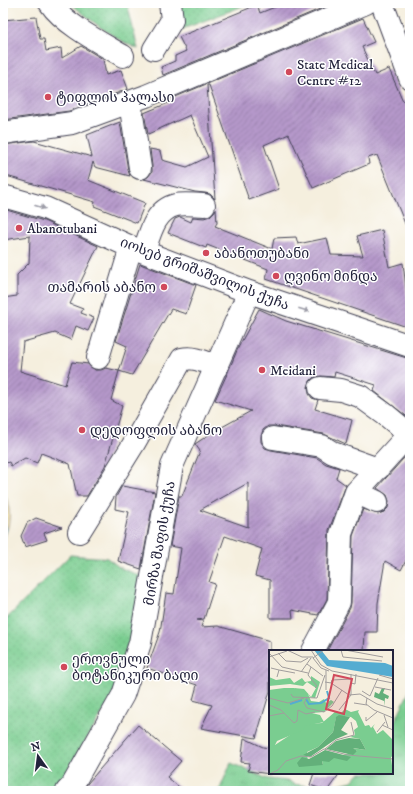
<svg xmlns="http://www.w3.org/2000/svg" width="413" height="794" viewBox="0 0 413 794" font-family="'IM FELL DW Pica','Noto Serif Georgian',serif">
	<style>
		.grass { fill: url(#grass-tufts); stroke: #4e7866 }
		.sand { fill: url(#sand-dots); stroke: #887e6c }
		.park { fill: url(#park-dots); stroke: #4e7866 }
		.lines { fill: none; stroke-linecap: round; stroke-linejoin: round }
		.stream { stroke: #54acd1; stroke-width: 5.5 }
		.building { fill: url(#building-hatch); fill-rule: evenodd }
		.minor-casing { stroke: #424153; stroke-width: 24 }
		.minor { stroke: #fff; stroke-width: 22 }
		.oneway { fill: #9c9ca7 }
		.poi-dot { fill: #d1495b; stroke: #fff; stroke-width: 1.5 }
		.labels { text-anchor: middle; stroke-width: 3; stroke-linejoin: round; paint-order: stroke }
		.poi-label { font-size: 14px; fill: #22223b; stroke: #fff; text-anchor: start }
		.street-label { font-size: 14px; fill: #22223b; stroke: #fff }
		.inset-river { fill: none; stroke: #54acd1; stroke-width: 2 }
		.inset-road { fill: none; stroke: #a19d9d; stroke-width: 1 }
		.view { fill: #d1495b; fill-opacity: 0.15; stroke: #d1495b; stroke-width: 2 }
		.inset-edge { fill: none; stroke: #22223b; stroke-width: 2 }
	</style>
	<defs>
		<pattern id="grass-tufts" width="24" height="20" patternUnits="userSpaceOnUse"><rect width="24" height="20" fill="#7acd90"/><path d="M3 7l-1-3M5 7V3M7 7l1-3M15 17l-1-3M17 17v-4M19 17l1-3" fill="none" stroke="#69b07d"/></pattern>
		<pattern id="sand-dots" width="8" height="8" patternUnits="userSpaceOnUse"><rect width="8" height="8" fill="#eeda9e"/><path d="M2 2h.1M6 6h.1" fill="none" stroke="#ccbb89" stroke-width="1.8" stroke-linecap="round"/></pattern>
		<pattern id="park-dots" width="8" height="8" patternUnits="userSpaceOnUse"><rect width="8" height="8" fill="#7acd90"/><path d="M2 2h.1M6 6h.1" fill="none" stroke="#69b07d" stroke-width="1.8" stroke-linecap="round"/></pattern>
		<pattern id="building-hatch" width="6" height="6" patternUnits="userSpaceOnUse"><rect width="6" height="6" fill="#b598ca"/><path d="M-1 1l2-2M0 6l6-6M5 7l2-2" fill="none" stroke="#937ca5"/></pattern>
	</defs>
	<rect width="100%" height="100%" fill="#fff"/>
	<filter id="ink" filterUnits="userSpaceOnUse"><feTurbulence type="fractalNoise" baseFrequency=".025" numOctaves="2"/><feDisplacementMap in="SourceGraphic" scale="8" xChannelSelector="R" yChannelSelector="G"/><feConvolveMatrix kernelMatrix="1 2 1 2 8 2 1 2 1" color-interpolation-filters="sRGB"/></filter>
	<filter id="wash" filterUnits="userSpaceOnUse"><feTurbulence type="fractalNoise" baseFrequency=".012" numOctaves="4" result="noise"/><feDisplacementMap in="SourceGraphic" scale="16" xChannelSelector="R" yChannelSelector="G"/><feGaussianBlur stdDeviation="0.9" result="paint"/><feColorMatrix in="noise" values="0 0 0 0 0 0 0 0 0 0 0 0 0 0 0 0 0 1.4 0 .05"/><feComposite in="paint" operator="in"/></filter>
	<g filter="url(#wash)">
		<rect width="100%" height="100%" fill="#f5efde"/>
		<path class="grass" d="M 410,690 L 410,791 L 219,791 L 231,763 L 268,779 L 290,781 L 293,784 L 324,788 L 352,781 L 359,773 L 392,773 L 392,727 Z"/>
		<path class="sand" d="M 3,488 C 11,510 12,519 3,541 Z"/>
		<path class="park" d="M 70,3 L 127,3 L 138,49 C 112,38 92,21 70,3 Z
			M 165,3 L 251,3 L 172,33 Z
			M 70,555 L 107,558 L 119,567 L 152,581 L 115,693 L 55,791 L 3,791 L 3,622 Z"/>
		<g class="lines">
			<path class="stream" d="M 3,519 L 3,532"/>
		</g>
		<g id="blocks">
			<path class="building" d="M 285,3 L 334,3 L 163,75 L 161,67 L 175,61 L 175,56 L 186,51 L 179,37 L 257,5 L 260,13 Z
				M 36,17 L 40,39 L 44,39 L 46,51 L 61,48 L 62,58 L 81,46 L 103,59 L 106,75 L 121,70 L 128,89 L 69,111 L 3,120 L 3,20 Z
				M 363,18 L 374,42 L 362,47 L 375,75 L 389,69 L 403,101 L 405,100 L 410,112 L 410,236 L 377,155 L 368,158 L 369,164 L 313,188 L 289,134 L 264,145 L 279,189 L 249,200 L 209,85 L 207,85 L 215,199 L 210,194 L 205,193 L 195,192 L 144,179 L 148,177 L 152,172 L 152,166 L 150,149 L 160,151 L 162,160 L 187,167 L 208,157 L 190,115 L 148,134 L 144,113 L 173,101 L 173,98 Z
				M 120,122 L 128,170 L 130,176 L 95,167 L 93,162 L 88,180 L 145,203 L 137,223 L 94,206 L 95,202 L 3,175 L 3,145 L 34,141 L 92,157 L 87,135 Z
				M 3,209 L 44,221 L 98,246 L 70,304 L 83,309 L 81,313 L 94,318 L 88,331 L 76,326 L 71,340 L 55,333 L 23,342 L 20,371 L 65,385 L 72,362 L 88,364 L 95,370 L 101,370 L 106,368 L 119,371 L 111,400 L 122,406 L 105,466 L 87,496 L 77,496 L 70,464 L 41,453 L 37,463 L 25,458 L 11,466 L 9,462 L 3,464 L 3,298 L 17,296 L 17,275 L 29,263 L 30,236 L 3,240 Z
				M 216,209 L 217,223 L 215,226 L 272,249 L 274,238 L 296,237 L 298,244 L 327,238 L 331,255 L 363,256 L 357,236 L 382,230 L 389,267 L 403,263 L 408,304 L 410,305 L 410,328 L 266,279 L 268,269 L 207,245 L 206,248 L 168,233 L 175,219 L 180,217 L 191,222 L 193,217 L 204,218 L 210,216 L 214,212 Z
				M 140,264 L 196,285 L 186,314 L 171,309 L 132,375 L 119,371 L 127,346 L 116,341 Z
				M 259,309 L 286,321 L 410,359 L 410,419 L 374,391 L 376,385 L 335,372 L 334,377 L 321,376 L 314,377 L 310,381 L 308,387 L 309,394 L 312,398 L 318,400 L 315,409 L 352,420 L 346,444 L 324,434 L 275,426 L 268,426 L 263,430 L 261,436 L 261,442 L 265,448 L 271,450 L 317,458 L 326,464 L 339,468 L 336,478 L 346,485 L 329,530 L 327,599 L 318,615 L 292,610 L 293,618 L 270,618 L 270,580 L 255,576 L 262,549 L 225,536 L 209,582 L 215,584 L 204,619 L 197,620 L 203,621 L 201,627 L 218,626 L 270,641 L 270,691 L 256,738 L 201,728 L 212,705 L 193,700 L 197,685 L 147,668 L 160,632 L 166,593 L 174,594 L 181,548 L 170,546 L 179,496 L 182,496 L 200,451 L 195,444 L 213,432 L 251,411 L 215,400 L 228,372 L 238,348 ZM 248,483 L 248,527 L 200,510 Z
				M 410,454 L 410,553 L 401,570 L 385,561 L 378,603 L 377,632 L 365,632 L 364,651 L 327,651 L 350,608 L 351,603 L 353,536 L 363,509 L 378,514 L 384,512 L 388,508 L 389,501 L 387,495 L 377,488 L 403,459 Z
				M 122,486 L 155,492 L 141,569 L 118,561 L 129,512 L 115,509 L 116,497 Z
				M 36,518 L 62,527 L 44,533 L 47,540 L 25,547 L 21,536 L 27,523 Z
				M 138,725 L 181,761 L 167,777 L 184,791 L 84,791 L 87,784 Z
				M 244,738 L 263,747 L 270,748 L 270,774 L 248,771 L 250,763 L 241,762 Z
				M 314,773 L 340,773 L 327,791 L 310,785 Z"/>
		</g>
	</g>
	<g filter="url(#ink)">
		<use href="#blocks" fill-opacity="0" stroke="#424153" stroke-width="1"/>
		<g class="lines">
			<g class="minor-casing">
				<path id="minor" d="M 50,3 C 64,24 101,43 123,56
					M 382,3 L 410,78
					M 154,49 L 172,20 L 170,3
					M 130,102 L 140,168
					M 3,133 L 72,123 L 146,96 L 366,3
					M 3,196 L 45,208 L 131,247 L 249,292 L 410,346
					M 144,251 C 150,233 155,210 176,205 C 184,203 196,205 204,205
					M 98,358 L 131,247
					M 320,388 L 341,390 L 360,396 L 386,415 L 409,434
					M 273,438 L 322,446 L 333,453 L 378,469
					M 356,492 L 377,502
					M 79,532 L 133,445 L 182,359 C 194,356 205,362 217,367
					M 313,651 L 339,602 L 341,534 L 356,492 L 410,433
					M 67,791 L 72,786 L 123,695 L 140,643 L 172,466 L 249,292"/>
			</g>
			<use href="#minor" class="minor"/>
		</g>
		<defs><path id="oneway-solid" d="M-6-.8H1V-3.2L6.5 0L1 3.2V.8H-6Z"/></defs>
		<g class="oneway">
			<use href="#oneway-solid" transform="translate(40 207) rotate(18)"/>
			<use href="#oneway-solid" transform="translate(304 310) rotate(18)"/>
		</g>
	</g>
	<g class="poi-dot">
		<circle cx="289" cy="72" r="4"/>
		<circle cx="48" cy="97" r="4"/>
		<circle cx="19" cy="228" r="4"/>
		<circle cx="206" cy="253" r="4"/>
		<circle cx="276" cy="276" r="4"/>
		<circle cx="164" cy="287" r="4"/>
		<circle cx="262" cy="370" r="4"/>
		<circle cx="82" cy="430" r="4"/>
		<circle cx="64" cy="667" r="4"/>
	</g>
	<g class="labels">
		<g class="poi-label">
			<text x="297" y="69">State Medical<tspan x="297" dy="16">Centre #12</tspan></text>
			<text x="56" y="102">ტიფლის პალასი</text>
			<text x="27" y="233">Abanotubani</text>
			<text x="214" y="258">აბანოთუბანი</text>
			<text x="284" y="281">ღვინო მინდა</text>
			<text x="156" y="292" text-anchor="end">თამარის აბანო</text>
			<text x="270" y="375">Meidani</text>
			<text x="90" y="435">დედოფლის აბანო</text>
			<text x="72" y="664">ეროვნული<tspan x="72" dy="16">ბოტანიკური ბაღი</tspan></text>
		</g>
		<g class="street-label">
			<text transform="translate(205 273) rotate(21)" y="5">იოსებ გრიშაშვილის ქუჩა</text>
			<text transform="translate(159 543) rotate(-80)" y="5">მირზა შაფის ქუჩა</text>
		</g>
	</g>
	<g transform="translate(269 650)">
		<rect width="124" height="124" fill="#f5efde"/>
		<path d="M 42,26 L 51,32 L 46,48 L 41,47 L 39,44 L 33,44 L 25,38 L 35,39 L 42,47 L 47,38 L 38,32 L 34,36 L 21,34 L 0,36 L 0,27 L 7,30 L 21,28 L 25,33 L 33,28 L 36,32 L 42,31 ZM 76,59 L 82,62 L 90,60 L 89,62 L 96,76 L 100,75 L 102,78 L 106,74 L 104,77 L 108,84 L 114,80 L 124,90 L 124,106 L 122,107 L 124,124 L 0,124 L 0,95 L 6,95 L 27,81 L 27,75 L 53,73 L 67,61 L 72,63 ZM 70,66 L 82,67 L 87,71 L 89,77 L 85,80 L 86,85 L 81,87 L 91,89 L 97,100 L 83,98 L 88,101 L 53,111 L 54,115 L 39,115 L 38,102 L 49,97 L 64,82 L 67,68 Z" fill="#7acd90" fill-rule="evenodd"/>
		<path d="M 113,38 L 116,38 L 114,43 L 120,46 L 119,49 L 116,48 L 115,56 L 115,51 L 105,47 L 106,42 L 110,44 ZM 70,65 L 81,67 L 72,80 L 79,84 L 67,89 L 41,107 L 34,105 L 49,97 L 64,82 L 67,67 ZM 80,88 L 91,89 L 97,100 L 84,98 L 88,101 L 84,105 L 57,99 L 67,91 ZM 56,100 L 82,107 L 78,111 L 65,108 L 60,112 L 53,111 L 54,115 L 30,117 L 28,113 L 33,107 L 40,109 Z" fill="#63b07a"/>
		<path d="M 15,38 L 25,38 L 39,44 L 42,51 L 50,52 L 55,49 L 57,53 L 62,50 L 65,52 L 55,62 L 43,63 L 51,65 L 55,72 L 36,76 L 34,80 L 8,91 L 6,95 L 0,95 L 0,40 Z" fill="#7acd90"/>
		<path d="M 45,0 L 52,0 L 60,10 L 116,13 L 124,16 L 124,27 L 58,16 Z" fill="#54acd1"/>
		<path class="inset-river" d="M 37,49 L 40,54 L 52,53 L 60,48 L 58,41M 21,54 L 33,50"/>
		<path class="inset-road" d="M 18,0 L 33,7 L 44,7M 42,0 L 52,15 L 63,21 L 124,33M 55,0 L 44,8 L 52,18 L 60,21M 72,0 L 74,7 L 113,11M 76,0 L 114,7M 102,0 L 115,0M 0,3 L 13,17 L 39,23M 9,3 L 17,11 L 32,12 L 39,8M 0,7 L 18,1M 38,14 L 54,26M 42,17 L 39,25 L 48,36 L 46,38M 2,18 L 10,20 L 8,27M 10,20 L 26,23M 32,22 L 42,8M 110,25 L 124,29M 56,32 L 62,33 L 80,45 L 91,44 L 108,54 L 124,59M 62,33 L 63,30 L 82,29M 82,33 L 86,34 L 87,24M 106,37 L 122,40M 57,40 L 57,20M 93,41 L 101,46 L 109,28M 22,44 L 24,47 L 48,48 L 56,25M 82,45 L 82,24M 0,48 L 19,53 L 35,48M 38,48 L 35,53 L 38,58 L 55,62 L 63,56 L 73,40M 98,48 L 97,54 L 105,60 L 124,68M 85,53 L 98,55M 0,55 L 12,60 L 25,73 L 28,71 L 29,60 L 37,64 L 46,62M 70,60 L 82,45M 115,65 L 119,77M 0,66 L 15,63M 97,67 L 97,71 L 108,62M 113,75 L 124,80M 108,82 L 116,72M 56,99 L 67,90 L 85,85 L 82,72M 0,124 L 9,120 L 17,111 L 32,106 L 42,107 L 55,99 L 79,105 L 124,109"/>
		<path class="view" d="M 65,25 L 83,29 L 75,64 L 57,59 Z"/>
		<rect width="124" height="124" class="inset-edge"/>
	</g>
	<rect width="413" height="794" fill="none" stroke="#fff" stroke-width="16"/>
	<g transform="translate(38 756) rotate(346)" stroke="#ffffff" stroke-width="3" paint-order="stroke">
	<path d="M0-3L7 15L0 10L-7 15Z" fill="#22223b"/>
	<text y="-6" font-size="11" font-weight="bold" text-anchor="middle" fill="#22223b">N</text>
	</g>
</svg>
